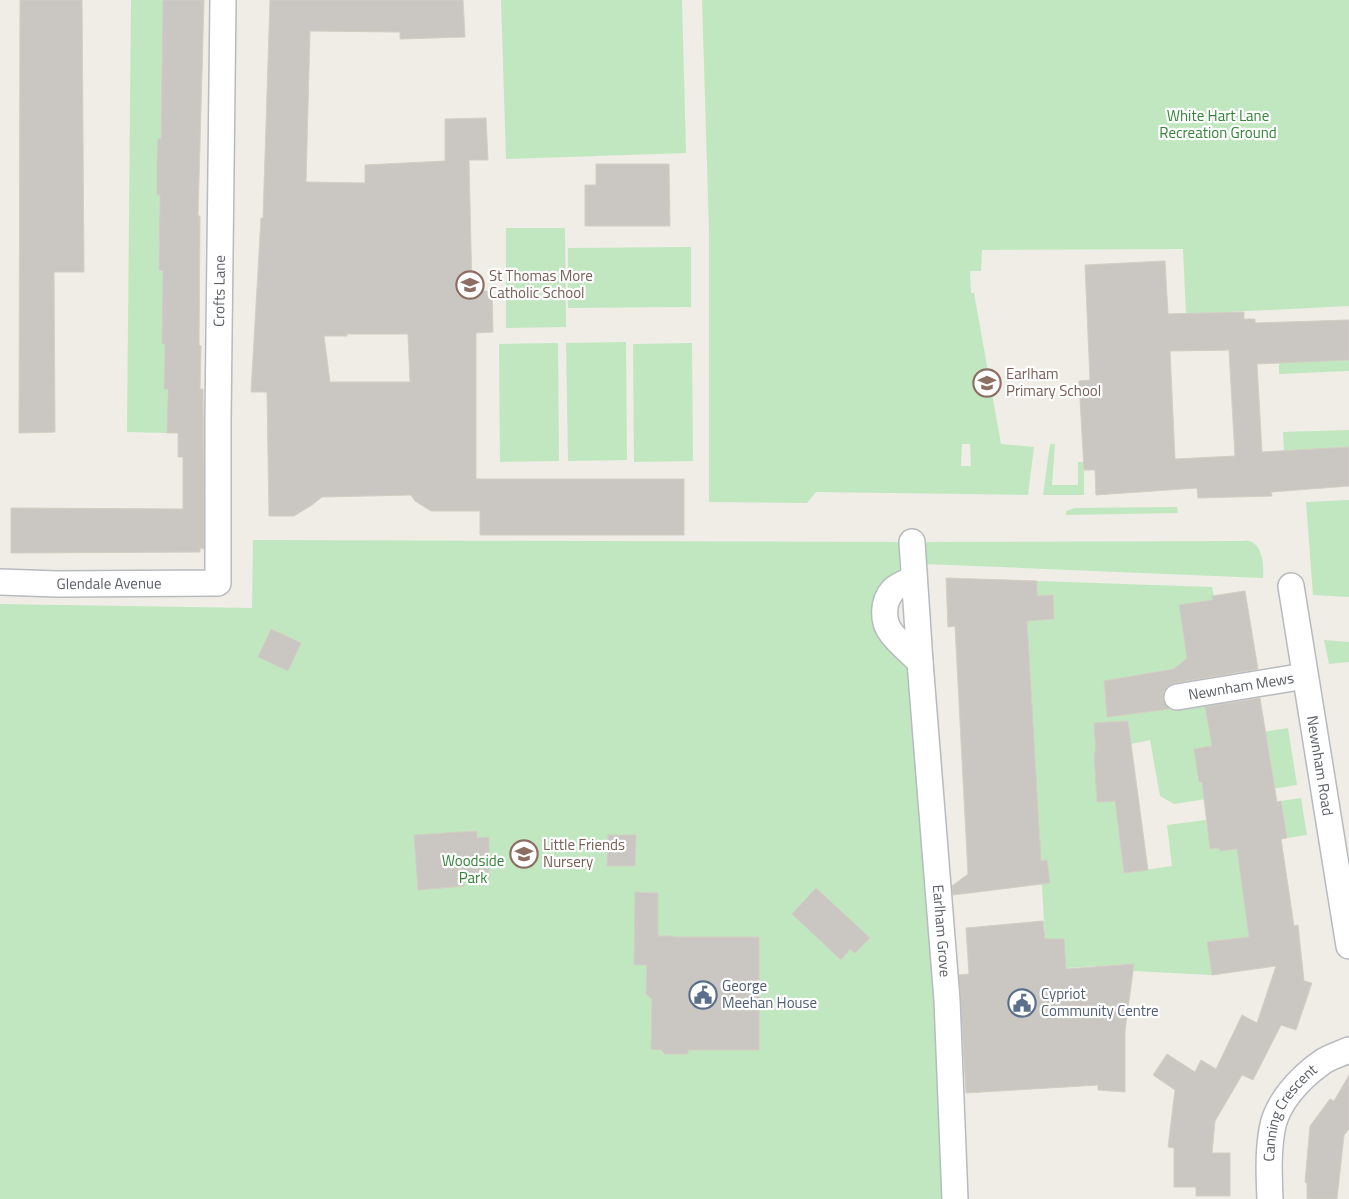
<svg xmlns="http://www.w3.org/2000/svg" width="1349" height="1199" viewBox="0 0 1349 1199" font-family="'Titillium Web',sans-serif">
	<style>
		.green { fill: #c1e7c1; fill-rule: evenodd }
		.building { fill: #cac7c2; stroke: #d4cec3; fill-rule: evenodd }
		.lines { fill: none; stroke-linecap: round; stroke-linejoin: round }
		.street-casing { stroke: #b7babf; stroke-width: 28 }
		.street { stroke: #fff; stroke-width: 25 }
		.labels { text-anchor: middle; stroke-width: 4.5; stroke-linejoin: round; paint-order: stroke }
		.park-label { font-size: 15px; fill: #348438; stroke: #fff }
		.education-label { font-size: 15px; fill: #785e54; stroke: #fff; text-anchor: start }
		.street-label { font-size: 15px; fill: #5c6065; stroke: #fff }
		.service-label { font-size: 15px; fill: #4e5e75; stroke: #fff; text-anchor: start }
	</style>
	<rect width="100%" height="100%" fill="#efede5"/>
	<path class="green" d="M 131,0 L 170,0 L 163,47 L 162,65 L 169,76 L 167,113 L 161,139 L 166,188 L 160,195 L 159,214 L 166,218 L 164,267 L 159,270 L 198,292 L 168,305 L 167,433 L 127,432 Z
		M 501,0 L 682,0 L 686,153 L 506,159 Z
		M 702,0 L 1349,0 L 1349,306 L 1186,314 L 1183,249 L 982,250 L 981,271 L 970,271 L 971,293 L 974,293 L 1001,444 L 1034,447 L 1028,495 L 816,492 L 807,503 L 709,502 L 709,231 ZM 962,444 L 970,444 L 971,466 L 961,466 Z
		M 506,228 L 565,228 L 566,327 L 506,328 Z
		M 691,247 L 691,307 L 568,308 L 568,248 Z
		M 626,342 L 627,460 L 568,461 L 566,343 Z
		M 558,343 L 559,461 L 500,462 L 499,344 Z
		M 692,343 L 693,461 L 634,462 L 633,344 Z
		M 1349,360 L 1349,371 L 1279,374 L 1279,363 Z
		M 1349,430 L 1349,447 L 1284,451 L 1283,432 Z
		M 1050,444 L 1055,444 L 1052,485 L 1078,485 L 1078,462 L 1084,462 L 1084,495 L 1043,495 Z
		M 1349,500 L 1349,597 L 1313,595 L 1306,502 Z
		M 1177,507 L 1178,513 L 1066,515 L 1066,511 L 1075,508 Z
		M 253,540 L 899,542 L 900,579 L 886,588 L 908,663 L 935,985 L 946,1199 L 0,1199 L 0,604 L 252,608 Z
		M 1239,541 C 1243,541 1249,540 1252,542 C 1263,548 1264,567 1263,578 L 925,564 L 924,542 Z
		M 1037,581 L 1212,587 L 1226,655 L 1188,667 L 1104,681 L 1105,700 L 1163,688 L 1166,704 L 1226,695 L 1229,710 L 1206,714 L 1211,740 L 1288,728 L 1297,785 L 1174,804 L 1160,796 L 1150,740 L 1131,744 L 1115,803 L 1124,873 L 1172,866 L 1167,825 L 1206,820 L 1211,849 L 1219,848 L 1220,851 L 1242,848 L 1249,937 L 1207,943 L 1212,975 L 1133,971 L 1134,964 L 1048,969 L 1045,939 L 1027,621 L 1037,596 Z
		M 1324,640 L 1349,642 L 1349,662 L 1329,664 Z
		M 1301,798 L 1307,835 L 1287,838 L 1281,801 Z"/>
	<path class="building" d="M 20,0 L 82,0 L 84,272 L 54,272 L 55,432 L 19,433 Z
		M 163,0 L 204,0 L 198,216 L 200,216 L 199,345 L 201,346 L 200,389 L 203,389 L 204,549 L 200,548 L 200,552 L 11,553 L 11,508 L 183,509 L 183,457 L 178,457 L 178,433 L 167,433 L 168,389 L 164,389 L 165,344 L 162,344 L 163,271 L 159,270 L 160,195 L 157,195 L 157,160 L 158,139 L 161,139 Z
		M 270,0 L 463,0 L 465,37 L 400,39 L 400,32 L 310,31 L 306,182 L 365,183 L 365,165 L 445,161 L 445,119 L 486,118 L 488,160 L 469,160 L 472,291 L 492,291 L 493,332 L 476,333 L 476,479 L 684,479 L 684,535 L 480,535 L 480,511 L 431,511 L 415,501 L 411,495 L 322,497 L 312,505 L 294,516 L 269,516 L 267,392 L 251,392 L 261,218 L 263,218 ZM 347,334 L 408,334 L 410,382 L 330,382 L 324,336 L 347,336 Z
		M 596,164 L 669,164 L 670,226 L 585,226 L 585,185 L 596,185 Z
		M 1165,261 L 1168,314 L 1244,312 L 1244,319 L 1255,319 L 1255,323 L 1349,320 L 1349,360 L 1257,364 L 1262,452 L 1349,447 L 1349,486 L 1271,492 L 1272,496 L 1198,498 L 1197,488 L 1096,495 L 1095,470 L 1084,470 L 1079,381 L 1090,380 L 1085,265 ZM 1229,350 L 1235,456 L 1175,459 L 1170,351 Z
		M 946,578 L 1037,581 L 1037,596 L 1053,595 L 1054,619 L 1027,621 L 1041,861 L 1047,860 L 1050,883 L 953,895 L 952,886 L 968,874 L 955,626 L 948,627 Z
		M 1245,591 L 1258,669 L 1174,683 L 1168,686 L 1163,692 L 1163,700 L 1166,706 L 1169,709 L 1107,717 L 1104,681 L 1174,669 L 1187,658 L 1179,605 L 1212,600 L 1212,596 Z
		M 271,629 L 301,643 L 288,671 L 258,657 Z
		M 1260,698 L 1277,802 L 1281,801 L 1287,838 L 1281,839 L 1294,926 L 1298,925 L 1304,981 L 1312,983 L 1296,1030 L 1281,1025 L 1253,1080 L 1242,1075 L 1215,1121 L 1212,1153 L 1230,1153 L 1230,1196 L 1196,1196 L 1196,1187 L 1174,1187 L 1174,1148 L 1168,1147 L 1175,1090 L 1153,1075 L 1167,1054 L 1195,1072 L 1201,1060 L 1216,1069 L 1242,1015 L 1257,1023 L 1276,966 L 1212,975 L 1207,942 L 1249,937 L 1237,849 L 1220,851 L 1219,848 L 1210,849 L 1202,782 L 1199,782 L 1194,749 L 1212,746 L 1205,707 Z
		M 1128,721 L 1148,870 L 1124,873 L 1115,801 L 1097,802 L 1094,752 L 1096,752 L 1094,723 Z
		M 477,831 L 477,838 L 489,837 L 489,879 L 463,880 L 464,886 L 418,890 L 414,835 Z
		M 608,835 L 636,835 L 635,866 L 607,866 Z
		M 816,888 L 870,938 L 855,953 L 850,949 L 841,960 L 792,914 Z
		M 635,892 L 658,893 L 658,936 L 673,936 L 673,937 L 759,937 L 759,1050 L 688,1050 L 688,1054 L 665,1054 L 661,1050 L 651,1049 L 652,999 L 646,994 L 647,965 L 634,965 Z
		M 1043,921 L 1045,939 L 1064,939 L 1066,969 L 1134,964 L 1125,1031 L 1125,1092 L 1098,1090 L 1098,1085 L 966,1093 L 959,975 L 969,974 L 966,928 Z
		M 1349,1075 L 1349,1129 L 1344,1135 L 1337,1199 L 1307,1199 L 1307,1183 L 1305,1182 L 1310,1126 L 1330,1099 L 1334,1101 Z"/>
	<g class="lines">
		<g class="street-casing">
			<g id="street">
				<path id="s1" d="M 912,542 L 920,662 L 947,1000 L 955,1199"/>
				<path d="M 914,579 C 907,582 898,585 893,590 C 882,602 882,622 892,634 C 900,644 911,653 920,662"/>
				<path id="s2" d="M 0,582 L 57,584 L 218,583 L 218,420 L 223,0"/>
				<path id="s3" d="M 1291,586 L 1349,946"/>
				<path id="s4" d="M 1177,697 L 1305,676"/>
				<path id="s5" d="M 1270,1199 C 1269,1176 1268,1152 1272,1130 C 1276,1103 1300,1078 1321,1063 C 1329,1057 1340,1054 1349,1050"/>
			</g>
		</g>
		<use href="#street" class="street"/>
	</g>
	<defs>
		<g id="school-ring" transform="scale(1.4375)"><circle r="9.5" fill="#fff" stroke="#8d6e63" stroke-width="1.5"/><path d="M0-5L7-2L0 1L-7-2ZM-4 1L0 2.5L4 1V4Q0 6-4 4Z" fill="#8d6e63"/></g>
		<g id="civic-ring" transform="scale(1.4375)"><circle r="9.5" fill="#fff" stroke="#5c6f8a" stroke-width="1.5"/><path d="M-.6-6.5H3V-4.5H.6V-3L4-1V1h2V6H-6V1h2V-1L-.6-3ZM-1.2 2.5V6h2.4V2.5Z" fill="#5c6f8a"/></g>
	</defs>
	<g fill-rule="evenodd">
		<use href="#school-ring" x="470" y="285"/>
		<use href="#school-ring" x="987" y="383"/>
		<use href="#school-ring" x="524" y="854"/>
		<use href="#civic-ring" x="703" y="995"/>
		<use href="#civic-ring" x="1022" y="1003"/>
	</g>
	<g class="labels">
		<g class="park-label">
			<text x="1218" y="121">White Hart Lane<tspan x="1218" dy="17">Recreation Ground</tspan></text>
			<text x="473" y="866">Woodside<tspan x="473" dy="17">Park</tspan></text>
		</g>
		<g class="education-label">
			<text x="489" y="281">St Thomas More<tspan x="489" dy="17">Catholic School</tspan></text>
			<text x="1006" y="379">Earlham<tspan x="1006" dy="17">Primary School</tspan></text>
			<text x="543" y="850">Little Friends<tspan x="543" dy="17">Nursery</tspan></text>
		</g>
		<g class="street-label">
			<text dy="5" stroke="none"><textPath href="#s2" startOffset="510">Crofts Lane</textPath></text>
			<text dy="5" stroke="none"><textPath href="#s2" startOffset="109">Glendale Avenue</textPath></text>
			<text dy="5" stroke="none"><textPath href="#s4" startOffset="65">Newnham Mews</textPath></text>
			<text dy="5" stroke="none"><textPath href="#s3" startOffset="182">Newnham Road</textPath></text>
			<text dy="5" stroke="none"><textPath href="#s1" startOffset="390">Earlham Grove</textPath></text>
			<text dy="5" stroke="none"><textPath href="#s5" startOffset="92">Canning Crescent</textPath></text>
		</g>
		<g class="service-label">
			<text x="722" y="991">George<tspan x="722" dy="17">Meehan House</tspan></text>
			<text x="1041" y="999">Cypriot<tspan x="1041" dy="17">Community Centre</tspan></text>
		</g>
	</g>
</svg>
